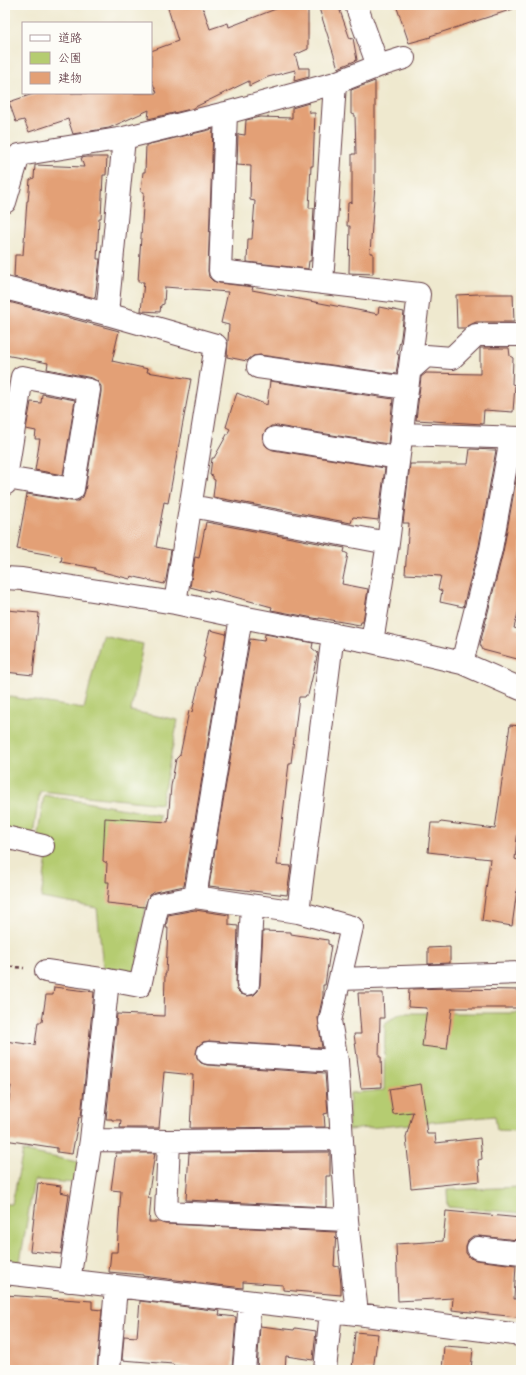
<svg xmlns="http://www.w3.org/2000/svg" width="526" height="1375" viewBox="0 0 526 1375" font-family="Mali,'Klee One',sans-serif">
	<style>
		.green { fill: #b5cc71; stroke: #80764e }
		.building { fill: #e3a076 }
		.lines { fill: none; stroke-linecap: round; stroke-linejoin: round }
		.minor-casing { stroke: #633d44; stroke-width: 24 }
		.path { stroke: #633d44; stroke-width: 2.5; stroke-dasharray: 3 3; stroke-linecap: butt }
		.minor { stroke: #fff; stroke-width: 22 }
	</style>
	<rect width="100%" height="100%" fill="#fdfcf7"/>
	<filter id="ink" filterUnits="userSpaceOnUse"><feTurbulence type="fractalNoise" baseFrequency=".025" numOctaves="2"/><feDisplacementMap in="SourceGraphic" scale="8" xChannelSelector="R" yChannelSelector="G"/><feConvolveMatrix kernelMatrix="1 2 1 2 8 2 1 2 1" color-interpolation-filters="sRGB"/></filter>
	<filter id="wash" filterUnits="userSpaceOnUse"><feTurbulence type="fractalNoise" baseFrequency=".012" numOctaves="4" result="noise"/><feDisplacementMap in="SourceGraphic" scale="16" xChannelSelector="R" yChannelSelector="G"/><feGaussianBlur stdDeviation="0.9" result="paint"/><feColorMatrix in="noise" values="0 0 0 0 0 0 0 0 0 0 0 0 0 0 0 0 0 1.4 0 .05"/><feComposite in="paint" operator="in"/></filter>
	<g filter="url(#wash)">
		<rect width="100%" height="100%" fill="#efe9cf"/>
		<path class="green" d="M 102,635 L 143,644 L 131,711 L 178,720 L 161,804 L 40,791 L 33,834 L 5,831 L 5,696 L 84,709 Z
			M 44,795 L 160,815 L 136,971 L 103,968 L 97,908 L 41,898 L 49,843 L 37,839 Z
			M 401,1013 L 521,1013 L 521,1131 L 497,1130 L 495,1116 L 348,1130 L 350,1093 L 384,1090 L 385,1023 Z
			M 23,1151 L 78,1162 L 75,1183 L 34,1180 L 20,1262 L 5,1260 L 5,1204 L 12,1204 Z
			M 521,1187 L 521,1213 L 448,1207 L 447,1190 Z"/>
		<g id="blocks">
			<path class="building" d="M 167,5 L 202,5 L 210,29 L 228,23 L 229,27 L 286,5 L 308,5 L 308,49 L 295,55 L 299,68 L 309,68 L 309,77 L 294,81 L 295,70 L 268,77 L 249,86 L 249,81 L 191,109 L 148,119 L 149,110 L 109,128 L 73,134 L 68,119 L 29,132 L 24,120 L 16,122 L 9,102 L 36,93 L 157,93 L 151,79 L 151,51 L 178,41 Z
				M 318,5 L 338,5 L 350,39 L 353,38 L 357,60 L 338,68 Z
				M 396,5 L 512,5 L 513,9 L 430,36 L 431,37 L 409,43 Z
				M 375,81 L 375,184 L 370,253 L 373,253 L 373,274 L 349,273 L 350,226 L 347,226 L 348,203 L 352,202 L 352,154 L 356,154 L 355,115 L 351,114 L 351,90 Z
				M 309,103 L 310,113 L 315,113 L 313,166 L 311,166 L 309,208 L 314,208 L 311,261 L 309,261 L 308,269 L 247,262 L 248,239 L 252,239 L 255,201 L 250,200 L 251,166 L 237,165 L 238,134 L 245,135 L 246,120 L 260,117 L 292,118 L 292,108 Z
				M 213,129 L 208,271 L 209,277 L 213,281 L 219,283 L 253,287 L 252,290 L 378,314 L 379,307 L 404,312 L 401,337 L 397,354 L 399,355 L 396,374 L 260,355 L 253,356 L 247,361 L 227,357 L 229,325 L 221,323 L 228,292 L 165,287 L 164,304 L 161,305 L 160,312 L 141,311 L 144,282 L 138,282 L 144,192 L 141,192 L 143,172 L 145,172 L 146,145 Z
				M 87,157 L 107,157 L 106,175 L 103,175 L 101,218 L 99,218 L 97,259 L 100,259 L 95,298 L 14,277 L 15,255 L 23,255 L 27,201 L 28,201 L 30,180 L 34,178 L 35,165 L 84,167 L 81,158 Z
				M 479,294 L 513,294 L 514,322 L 476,322 L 468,326 L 465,328 L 457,328 L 456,295 Z
				M 5,301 L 119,331 L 112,361 L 148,369 L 147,372 L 191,379 L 168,503 L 164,502 L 156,547 L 171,550 L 166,580 L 164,584 L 131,576 L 130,579 L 95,570 L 95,568 L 61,562 L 62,557 L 17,549 L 27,494 L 71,501 L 78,501 L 83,497 L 85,491 L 101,392 L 101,386 L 97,381 L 92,378 L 47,369 L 48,363 L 5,355 Z
				M 480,348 L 509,348 L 510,356 L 513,358 L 512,384 L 515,385 L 513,412 L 484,410 L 483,424 L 416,420 L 421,377 L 426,373 L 480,374 Z
				M 270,381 L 393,399 L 388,444 L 277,426 L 271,426 L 266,430 L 263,436 L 263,442 L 267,447 L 273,450 L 385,468 L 378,520 L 353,517 L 351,523 L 213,497 L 215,480 L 213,479 L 213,476 L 210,475 L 212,458 L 214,458 L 230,429 L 226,427 L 232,407 L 237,393 L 267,405 Z
				M 42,394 L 75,400 L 63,475 L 35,470 L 40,439 L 35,439 L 36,431 L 26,429 L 31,402 L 41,403 Z
				M 470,449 L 496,450 L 479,546 L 463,607 L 440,602 L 442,591 L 438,589 L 441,576 L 405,574 L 409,523 L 403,523 L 410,464 L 468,464 Z
				M 521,453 L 521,602 L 514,628 L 521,630 L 521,660 L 483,650 L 480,644 L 503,552 Z
				M 206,522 L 345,548 L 344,552 L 348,554 L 342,584 L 368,589 L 363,622 L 361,622 L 360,625 L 319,618 L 319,619 L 271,610 L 272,607 L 209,590 L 209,592 L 190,587 L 195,557 L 199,558 Z
				M 7,610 L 39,613 L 33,675 L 5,672 L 5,627 Z
				M 210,630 L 226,634 L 184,886 L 155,892 L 149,895 L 145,907 L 107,903 L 109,882 L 106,882 L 107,863 L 103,861 L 105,818 L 168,822 L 171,786 L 176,759 L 180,755 L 189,711 L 192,712 L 205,658 L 203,657 Z
				M 265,634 L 313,643 L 312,648 L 318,653 L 308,695 L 306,695 L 305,697 L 299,697 L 291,763 L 289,763 L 277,865 L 291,866 L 287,895 L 209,886 L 250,639 L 264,641 Z
				M 510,725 L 521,726 L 521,818 L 519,818 L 515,859 L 521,861 L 512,926 L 482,921 L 490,859 L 428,852 L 431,823 L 440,823 L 441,822 L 495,829 Z
				M 195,910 L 229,915 L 229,925 L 238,926 L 236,984 L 237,990 L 241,994 L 247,996 L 254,995 L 258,991 L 260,985 L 263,931 L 291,932 L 291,934 L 328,940 L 328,944 L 331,945 L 325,985 L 323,985 L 323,996 L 318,1018 L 322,1048 L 209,1041 L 203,1042 L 198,1046 L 196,1053 L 197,1058 L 201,1063 L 207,1065 L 325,1073 L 328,1113 L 324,1114 L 325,1127 L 190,1128 L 193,1075 L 164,1072 L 159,1128 L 120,1128 L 121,1120 L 112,1120 L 112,1119 L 106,1119 L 117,1014 L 164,1016 L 165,974 L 166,974 L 168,928 L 166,928 L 168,915 Z
				M 450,947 L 450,963 L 428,964 L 428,948 Z
				M 54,987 L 94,992 L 81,1117 L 79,1117 L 72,1154 L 57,1152 L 57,1148 L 5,1140 L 5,1125 L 11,1086 L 7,1085 L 7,1077 L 5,1077 L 5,1041 L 35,1045 L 38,1022 L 42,1022 L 46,995 L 53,995 Z
				M 451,988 L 451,989 L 521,990 L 521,1008 L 452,1008 L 447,1049 L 422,1046 L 427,1008 L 408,1007 L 409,989 Z
				M 358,993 L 383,993 L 384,1018 L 380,1018 L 379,1057 L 381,1057 L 382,1087 L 361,1088 L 354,1034 L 361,1034 Z
				M 421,1084 L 425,1110 L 424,1110 L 427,1134 L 435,1134 L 436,1143 L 480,1138 L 482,1159 L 478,1160 L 480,1181 L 411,1188 L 406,1137 L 413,1112 L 393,1114 L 389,1089 Z
				M 330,1152 L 330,1176 L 326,1176 L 326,1207 L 186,1200 L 189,1153 Z
				M 116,1153 L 155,1153 L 148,1198 L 151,1198 L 149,1222 L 159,1222 L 165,1224 L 336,1232 L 334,1266 L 339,1267 L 341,1284 L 341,1295 L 283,1290 L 283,1285 L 243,1282 L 243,1288 L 143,1276 L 143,1275 L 109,1272 L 111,1252 L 117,1252 L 119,1217 L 121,1191 L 111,1190 Z
				M 38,1183 L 61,1186 L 60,1192 L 69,1194 L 61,1254 L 30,1251 Z
				M 446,1211 L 521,1218 L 521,1237 L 519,1237 L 518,1240 L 479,1236 L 473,1236 L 468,1240 L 466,1247 L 466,1253 L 470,1258 L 476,1260 L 516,1265 L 514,1299 L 519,1299 L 517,1317 L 452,1310 L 453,1298 L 398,1301 L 396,1244 L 443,1241 Z
				M 5,1295 L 92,1301 L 92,1309 L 102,1310 L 97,1370 L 5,1370 Z
				M 140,1301 L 220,1311 L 219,1315 L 236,1317 L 232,1369 L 174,1366 L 173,1364 L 122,1360 L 124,1336 L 137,1337 Z
				M 260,1326 L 294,1330 L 295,1328 L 316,1331 L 313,1360 L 286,1356 L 285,1370 L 257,1370 Z
				M 355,1332 L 378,1334 L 373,1370 L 352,1370 Z
				M 444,1346 L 473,1348 L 471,1370 L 442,1370 Z"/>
		</g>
	</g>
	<g filter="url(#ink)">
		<use href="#blocks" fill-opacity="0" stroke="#633d44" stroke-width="1"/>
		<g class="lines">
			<g class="minor-casing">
				<path id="minor" d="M 356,5 L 378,66
					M 226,113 L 220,271 L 419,294 L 388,543 L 372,642
					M 5,202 L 19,155 L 124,138 L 226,113 L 335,83 L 378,66 L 404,58
					M 322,283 L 335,83
					M 5,288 L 107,314 L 216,345 L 175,603
					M 107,314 L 124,138
					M 258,367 L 407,388
					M 409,371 L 426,356 L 452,358 L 476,335 L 521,335
					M 402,434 L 521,438
					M 275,438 L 398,458
					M 5,484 L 6,478 L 22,377 L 89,390 L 73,489 L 6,478
					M 191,506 L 388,543
					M 5,578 L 22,579 L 175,603 L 241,617 L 372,642 L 462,663 L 521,689
					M 333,634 L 298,912 L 352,927 L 330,1021 L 337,1061 L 347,1220 L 357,1314
					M 462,663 L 491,549 L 511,438
					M 5,837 L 43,846
					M 195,897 L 241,617
					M 46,971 L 108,980 L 91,1140 L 69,1281
					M 340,979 L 521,973
					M 108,980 L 140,986 L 158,904 L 195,897 L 298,912
					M 248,984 L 252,906
					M 208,1053 L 337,1061
					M 91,1140 L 169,1141 L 341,1139
					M 169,1141 L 166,1212 L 347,1220
					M 478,1248 L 521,1253
					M 5,1273 L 357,1314 L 521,1335
					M 109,1370 L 116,1287
					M 244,1370 L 250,1302
					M 325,1370 L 331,1311"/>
			</g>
			<path class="path" d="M 5,966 L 24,968"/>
			<use href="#minor" class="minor"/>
		</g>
	</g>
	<rect width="526" height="1375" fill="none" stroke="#fdfcf7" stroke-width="20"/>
	<rect x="22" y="22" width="130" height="72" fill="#fdfcf7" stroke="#b5a4a5"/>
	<rect x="30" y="35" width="20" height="6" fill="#ffffff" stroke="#b5a4a5"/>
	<text x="58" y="42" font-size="12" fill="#4a1f2b">道路</text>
	<rect x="30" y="52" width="20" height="12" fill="#b5cc71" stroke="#b5a4a5"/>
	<text x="58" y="62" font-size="12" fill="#4a1f2b">公園</text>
	<rect x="30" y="72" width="20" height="12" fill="#e3a076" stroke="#b5a4a5"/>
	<text x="58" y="82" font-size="12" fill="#4a1f2b">建物</text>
</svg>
